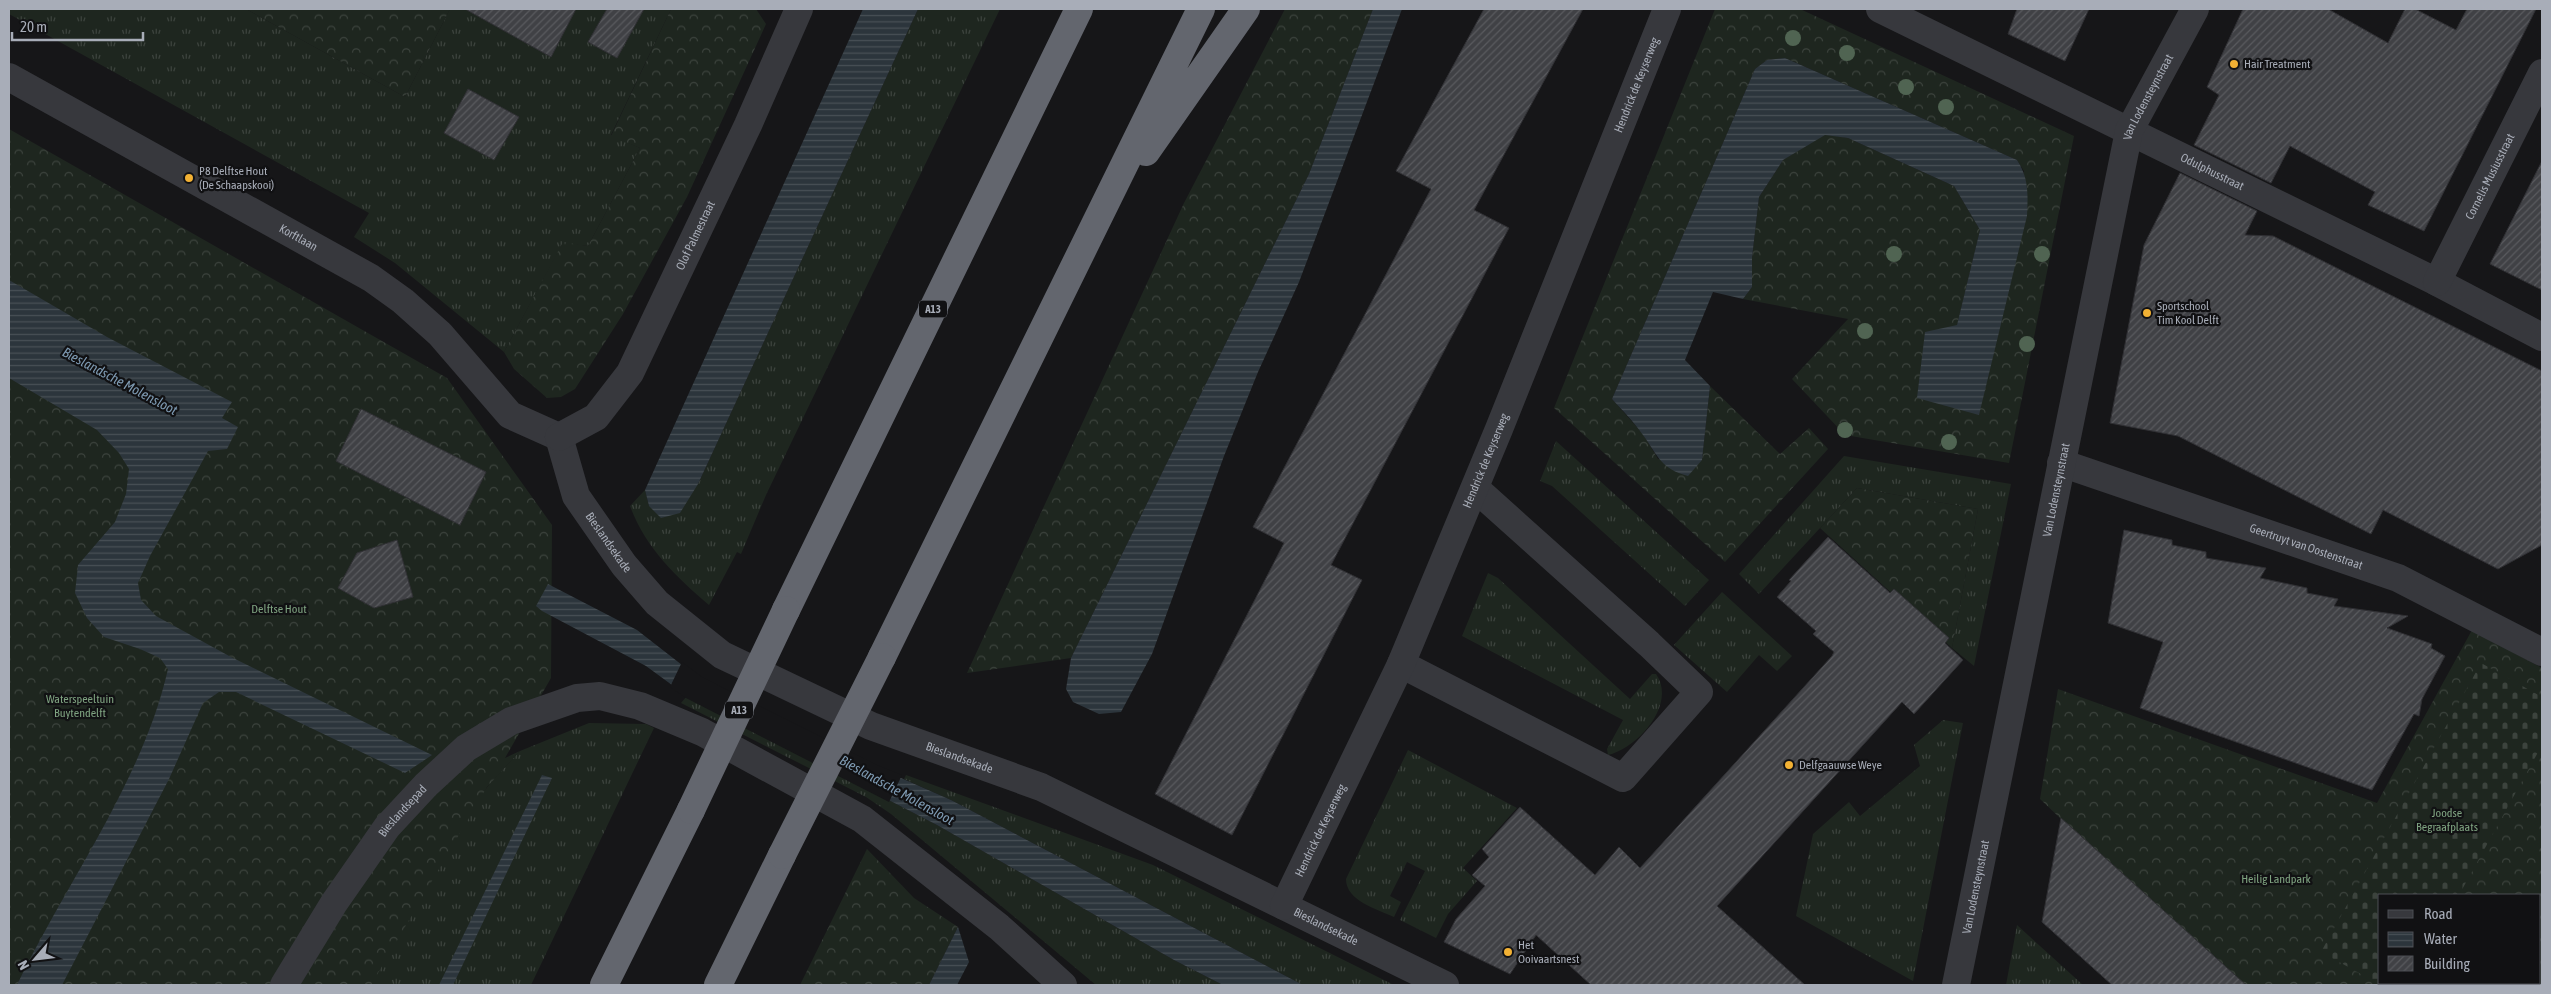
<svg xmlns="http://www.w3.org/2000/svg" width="2551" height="994" viewBox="0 0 2551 994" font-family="'Asap Condensed',sans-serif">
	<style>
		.grass { fill: url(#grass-tufts) }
		.forest { fill: url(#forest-crowns); fill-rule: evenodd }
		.cemetery { fill: url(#cemetery-stones) }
		.water { fill: url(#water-rules) }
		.pier { fill: #161618 }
		.building { fill: url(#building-hatch); stroke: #303034 }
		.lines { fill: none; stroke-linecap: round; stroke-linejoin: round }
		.minor { stroke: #37383d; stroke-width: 28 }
		.highway { stroke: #63666e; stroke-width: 28 }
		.highway-bridge { stroke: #63666e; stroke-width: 28 }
		.tree { fill: #506452 }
		.poi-dot { fill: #f2b134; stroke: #111113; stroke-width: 2 }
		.labels { text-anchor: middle; stroke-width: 4.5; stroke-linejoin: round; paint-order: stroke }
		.shield { fill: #111113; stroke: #7b7e86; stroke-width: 1 }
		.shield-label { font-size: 11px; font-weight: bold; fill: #a8adb8 }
		.poi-label { font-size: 12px; fill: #a8adb8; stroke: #111113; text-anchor: start }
		.street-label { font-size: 12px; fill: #a8adb8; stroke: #111113 }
		.park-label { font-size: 12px; fill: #7fa381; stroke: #111113 }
		.water-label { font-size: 14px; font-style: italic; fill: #7f9bb3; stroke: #111113 }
	</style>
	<defs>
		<pattern id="grass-tufts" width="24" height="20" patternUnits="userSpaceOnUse" patternTransform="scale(1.25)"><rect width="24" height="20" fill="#1e261f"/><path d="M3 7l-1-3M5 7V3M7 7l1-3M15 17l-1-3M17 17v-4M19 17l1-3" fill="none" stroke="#3c433d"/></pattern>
		<pattern id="forest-crowns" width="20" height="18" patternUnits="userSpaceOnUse" patternTransform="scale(1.25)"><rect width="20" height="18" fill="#1e261f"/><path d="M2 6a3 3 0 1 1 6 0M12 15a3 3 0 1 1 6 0" fill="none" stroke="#3c433d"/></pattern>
		<pattern id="cemetery-stones" width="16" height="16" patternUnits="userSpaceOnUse" patternTransform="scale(1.25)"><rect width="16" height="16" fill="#1e261f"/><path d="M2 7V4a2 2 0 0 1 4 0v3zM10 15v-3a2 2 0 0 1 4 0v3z" fill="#3c433d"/></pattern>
		<pattern id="water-rules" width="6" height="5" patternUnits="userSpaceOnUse" patternTransform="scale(1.25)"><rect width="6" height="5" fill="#2c353c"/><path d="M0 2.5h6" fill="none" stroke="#485056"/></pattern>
		<pattern id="building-hatch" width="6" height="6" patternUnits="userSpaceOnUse" patternTransform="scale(1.25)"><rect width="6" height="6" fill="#404145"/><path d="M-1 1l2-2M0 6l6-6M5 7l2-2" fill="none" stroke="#595a5e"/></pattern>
	</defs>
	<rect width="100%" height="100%" fill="#161618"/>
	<path class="grass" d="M 9,9 L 246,9 L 405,97 L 450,9 L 671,9 L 611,135 L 640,148 L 588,246 L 563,243 L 504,352 L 395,263 L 354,237 L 369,213 L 9,14 Z
		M 918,9 L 1000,9 L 766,495 L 741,554 L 737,552 L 709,605 C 676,577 645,547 630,506 L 645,490 L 649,506 L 698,484 Z
		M 1556,441 L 1709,580 L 1685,606 L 1552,486 L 1540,481 Z
		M 1844,456 L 2011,484 L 1974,666 L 1952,648 L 1978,509 L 1857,488 L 1759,594 L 1739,574 Z
		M 1488,573 L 1498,578 L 1630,699 L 1652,674 L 1656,674 C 1677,704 1638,748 1608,755 L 1607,749 L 1623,720 L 1462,636 Z
		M 1722,592 L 1792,656 L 1777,671 L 1759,655 L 1727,692 L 1674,645 Z
		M 687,696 L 937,825 L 1174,960 L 1223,985 L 1096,985 L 891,814 L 866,797 L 681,703 Z
		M 1943,720 L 1963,723 L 1913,981 L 1796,916 L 1813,834 L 1849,802 L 1860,816 L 1920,766 L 1914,745 Z
		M 589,723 L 646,724 L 654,728 L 531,985 L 369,985 L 431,859 L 492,781 L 520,751 Z
		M 1408,750 L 1517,808 L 1463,868 L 1477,881 L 1448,914 L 1436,938 L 1400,920 L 1425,871 L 1407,862 L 1390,896 L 1401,902 L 1394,917 C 1377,909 1346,901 1346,879 Z
		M 906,775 L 1153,865 L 1394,985 L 1303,985 L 951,800 L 904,779 Z
		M 2017,925 L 2083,985 L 2006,985 Z"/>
	<path class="forest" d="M 246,9 L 450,9 L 405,97 Z
		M 671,9 L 756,9 L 766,24 L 687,197 L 623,314 L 575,389 L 561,397 L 547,398 L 514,369 L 504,352 L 563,242 L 588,246 L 640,148 L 611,136 Z
		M 1285,9 L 1373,9 L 1309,174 L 1071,658 L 967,673 L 1184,203 Z
		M 1715,9 L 1800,9 L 2074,136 L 2009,463 L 1845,435 L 1792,379 L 1848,319 L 1743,299 L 1752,287 L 1752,258 L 1759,197 L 1783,160 L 1825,134 L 1848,138 L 1954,186 L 1980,230 L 1957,326 L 1978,415 L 2024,171 L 2017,160 L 1785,58 L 1767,60 L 1755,69 L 1612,399 L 1643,434 L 1658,459 L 1702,460 L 1710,386 L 1780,454 L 1809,428 L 1828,449 L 1725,562 L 1554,408 Z
		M 9,129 L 447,378 L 552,525 L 551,678 L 505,758 L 520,751 L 487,787 L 371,985 L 9,985 Z
		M 1857,488 L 1978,509 L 1952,648 L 1820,528 Z
		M 2472,630 L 2542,668 L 2542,985 L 2236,985 L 2040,799 L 2058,689 L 2377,803 ZM 2380,895 L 2540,895 L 2540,983 L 2380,983 Z
		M 867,849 L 914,898 L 958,927 L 929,985 L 800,985 Z"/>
	<path class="cemetery" d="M 2481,663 L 2542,697 L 2542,745 L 2459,895 L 2380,895 L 2380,983 L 2411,983 L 2409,985 L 2381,985 L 2321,952 Z"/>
	<path class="water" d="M 863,9 L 918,9 L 698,484 L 680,513 L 661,518 L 649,506 L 645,490 Z
		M 1373,9 L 1402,9 L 1299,282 L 1258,372 L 1224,456 L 1152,654 L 1121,712 L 1099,714 L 1073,702 L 1066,689 L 1071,658 L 1309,174 Z
		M 1785,58 L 2017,160 C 2029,178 2028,195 2027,216 L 1979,415 L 1917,398 L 1925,332 L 1957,325 L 1980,230 L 1954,186 L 1848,138 L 1825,135 L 1783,160 L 1759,197 L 1752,258 L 1752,287 L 1743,299 L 1713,292 L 1685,360 L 1710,386 L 1702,460 L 1688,476 C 1661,469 1658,456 1643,435 C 1634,422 1622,410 1612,399 L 1755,69 L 1767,60 Z
		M 9,280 L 107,337 L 232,402 L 222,418 L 238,427 L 227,449 L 208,451 L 150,556 L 138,583 L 141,600 L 156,616 L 231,657 L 432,755 L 405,773 L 236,692 L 219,692 L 203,703 L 169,779 L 62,985 L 17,985 C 66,883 143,780 168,669 L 160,658 L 140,649 L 104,637 L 87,618 L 75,593 L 78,565 L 115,522 L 126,494 L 129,469 L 119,453 L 97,430 L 9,378 Z
		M 548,584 L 637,630 L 700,679 L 876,767 L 951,800 L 1303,985 L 1223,985 L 1174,960 L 937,825 L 687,696 L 646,666 L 542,611 L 536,606 Z
		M 542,775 L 552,778 L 453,985 L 439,985 Z
		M 958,927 L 969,962 L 957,985 L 929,985 Z"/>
	<path class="pier" d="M 682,662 L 702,677 L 877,765 L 902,775 L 889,802 L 686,698 L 670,687 Z"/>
	<path class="building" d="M 465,9 L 576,9 L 551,57 Z
		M 607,9 L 644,9 L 617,58 L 588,42 Z
		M 1484,9 L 1583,9 L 1474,210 L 1509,228 L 1331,565 L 1362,580 L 1232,835 L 1155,794 L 1284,543 L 1253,527 L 1431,189 L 1396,171 Z
		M 2017,9 L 2089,9 L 2065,61 L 2008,34 Z
		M 2243,9 L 2328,9 L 2388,43 L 2405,9 L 2415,9 L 2456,30 L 2467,9 L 2536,9 L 2424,231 L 2368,205 L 2375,192 L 2290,146 L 2271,183 L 2194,145 L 2219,95 L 2207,87 Z
		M 468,89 L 519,117 L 494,160 L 444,133 Z
		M 2542,161 L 2542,290 L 2490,264 Z
		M 2180,173 L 2257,211 L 2245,235 L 2273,236 L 2542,371 L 2542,545 L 2498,569 L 2383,510 L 2371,534 L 2178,436 L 2110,423 L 2144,245 Z
		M 361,409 L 486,472 L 460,525 L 336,461 Z
		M 2124,530 L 2172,540 L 2172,545 L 2206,552 L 2206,558 L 2266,568 L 2260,578 L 2307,588 L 2307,593 L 2338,599 L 2334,606 L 2408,616 L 2387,628 L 2432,644 L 2431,648 L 2445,656 L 2422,699 L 2419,716 L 2414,714 L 2372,790 L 2140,708 L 2163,642 L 2108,623 Z
		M 1828,537 L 1890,593 L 1894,589 L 1949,638 L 1945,643 L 1963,660 L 1914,714 L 1902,702 L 1717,906 L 1805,985 L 1591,985 L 1536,935 L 1510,974 L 1444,942 L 1456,919 L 1485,886 L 1472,875 L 1489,857 L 1482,849 L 1520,807 L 1595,875 L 1619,847 L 1640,868 L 1832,656 L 1834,652 L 1813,634 L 1816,631 L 1777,597 L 1791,581 L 1789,580 Z
		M 397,540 L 413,597 L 374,608 L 338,588 L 357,553 Z
		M 2061,818 L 2246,985 L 2112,985 L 2042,922 Z"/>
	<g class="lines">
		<g class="minor">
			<path id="s1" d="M 1880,9 L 2437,282 L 2542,337"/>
			<path id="s2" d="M 9,77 L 371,278 L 403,301 L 440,334 L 510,415 L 559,437"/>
			<path id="s3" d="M 2437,282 L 2542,73"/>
			<path id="s4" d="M 559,437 L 576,496 L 624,565 L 657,603 L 722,655 L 871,726 L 1041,787 L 1445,985"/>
			<path id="s5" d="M 559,437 L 596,417 L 630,373 L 748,125 L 799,9"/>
			<path id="s6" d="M 2061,463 L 2398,578 L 2542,652"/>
			<path d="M 1401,664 L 1623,778 L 1699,692 L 1649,644 L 1475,488"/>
			<path id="s7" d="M 1284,906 L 1401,664 L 1499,429 L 1667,9"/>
			<path id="s8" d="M 284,985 L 334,903 L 387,827 L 426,785 L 466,748 L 511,721 L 577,698 L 600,696 L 640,706 L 702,732 L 862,819 L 999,927 L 1063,985"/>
			<path id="s9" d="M 1956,985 L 2129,131 L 2195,9"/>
		</g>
		<path class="highway" d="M 1146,152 L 1246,9
			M 786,610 L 1079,9
			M 882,657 L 1201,9
			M 604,985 L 691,810
			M 718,985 L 782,855"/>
		<path class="highway-bridge" d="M 691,810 L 786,610
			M 782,855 L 882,657"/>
	</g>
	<g class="tree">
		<circle cx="1793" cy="38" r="8"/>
		<circle cx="1847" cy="53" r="8"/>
		<circle cx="1906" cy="87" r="8"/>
		<circle cx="1946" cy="107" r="8"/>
		<circle cx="1894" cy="254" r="8"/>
		<circle cx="2042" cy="254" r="8"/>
		<circle cx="1865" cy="331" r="8"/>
		<circle cx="2027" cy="344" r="8"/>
		<circle cx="1845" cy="430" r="8"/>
		<circle cx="1949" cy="442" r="8"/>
	</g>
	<g class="poi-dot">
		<circle cx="2234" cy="64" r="5"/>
		<circle cx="189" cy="178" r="5"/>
		<circle cx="2147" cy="313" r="5"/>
		<circle cx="1789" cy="765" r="5"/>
		<circle cx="1508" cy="952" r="5"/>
	</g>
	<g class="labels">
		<g class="shield">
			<rect x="919" y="300.5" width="28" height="17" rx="4"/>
			<rect x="725" y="701.5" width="28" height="17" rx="4"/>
		</g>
		<g class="shield-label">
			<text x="933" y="313">A13</text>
			<text x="739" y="714">A13</text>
		</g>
		<g class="poi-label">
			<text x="2244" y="68">Hair Treatment</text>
			<text x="199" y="175">P8 Delftse Hout<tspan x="199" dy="14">(De Schaapskooi)</tspan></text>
			<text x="2157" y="310">Sportschool<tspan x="2157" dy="14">Tim Kool Delft</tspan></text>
			<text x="1799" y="769">Delfgaauwse Weye</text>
			<text x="1518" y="949">Het<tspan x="1518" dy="14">Ooivaartsnest</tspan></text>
		</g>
		<g class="street-label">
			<text dy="4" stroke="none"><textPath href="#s7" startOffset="894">Hendrick de Keyserweg</textPath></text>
			<text dy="4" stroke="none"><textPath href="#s9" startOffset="910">Van Lodensteynstraat</textPath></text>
			<text dy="4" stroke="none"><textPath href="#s1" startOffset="370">Odulphusstraat</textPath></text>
			<text dy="4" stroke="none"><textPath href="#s3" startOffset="118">Cornelis Musiusstraat</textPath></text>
			<text dy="4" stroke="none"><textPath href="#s5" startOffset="250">Olof Palmestraat</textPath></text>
			<text dy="4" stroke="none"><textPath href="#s2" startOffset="331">Korftlaan</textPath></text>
			<text dy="4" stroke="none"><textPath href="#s7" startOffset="489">Hendrick de Keyserweg</textPath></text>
			<text dy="4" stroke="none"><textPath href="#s9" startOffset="505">Van Lodensteynstraat</textPath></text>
			<text dy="4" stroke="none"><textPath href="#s4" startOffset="118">Bieslandsekade</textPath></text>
			<text dy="4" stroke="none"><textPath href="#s6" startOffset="259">Geertruyt van Oostenstraat</textPath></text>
			<text dy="4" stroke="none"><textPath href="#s4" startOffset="538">Bieslandsekade</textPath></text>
			<text dy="4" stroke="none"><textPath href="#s8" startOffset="211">Bieslandsepad</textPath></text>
			<text dy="4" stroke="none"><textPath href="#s7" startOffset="84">Hendrick de Keyserweg</textPath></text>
			<text dy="4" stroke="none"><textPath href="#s9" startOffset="100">Van Lodensteynstraat</textPath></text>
			<text dy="4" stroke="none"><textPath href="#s4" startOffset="942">Bieslandsekade</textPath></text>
		</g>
		<g class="park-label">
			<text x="279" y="613">Delftse Hout</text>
			<text x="80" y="703">Waterspeeltuin<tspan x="80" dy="14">Buytendelft</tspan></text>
			<text x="2447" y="817">Joodse<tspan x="2447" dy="14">Begraafplaats</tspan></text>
			<text x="2276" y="883">Heilig Landpark</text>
		</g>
		<g class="water-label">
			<text transform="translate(120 381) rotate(28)" y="5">Bieslandsche Molensloot</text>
			<text transform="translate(897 790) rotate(29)" y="5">Bieslandsche Molensloot</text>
		</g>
	</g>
	<rect width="2551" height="994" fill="none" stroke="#a8adb8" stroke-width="20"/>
	<rect x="2378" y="894" width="162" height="90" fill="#111113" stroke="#4d4f55"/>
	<rect x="2388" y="910" width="25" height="8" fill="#37383d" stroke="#4d4f55"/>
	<text x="2424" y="919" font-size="15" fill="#a8adb8">Road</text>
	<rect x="2388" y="932" width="25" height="15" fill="url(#water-rules)" stroke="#4d4f55"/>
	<text x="2424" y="944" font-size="15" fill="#a8adb8">Water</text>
	<rect x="2388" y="956" width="25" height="15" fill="url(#building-hatch)" stroke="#4d4f55"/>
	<text x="2424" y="969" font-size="15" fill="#a8adb8">Building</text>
	<g transform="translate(35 959) rotate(242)" stroke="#111113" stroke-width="4" paint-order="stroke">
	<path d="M0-4L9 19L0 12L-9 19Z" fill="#a8adb8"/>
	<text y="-8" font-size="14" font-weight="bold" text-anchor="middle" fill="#a8adb8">N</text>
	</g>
	<path d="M12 32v8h131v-8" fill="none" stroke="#a8adb8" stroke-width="2.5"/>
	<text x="20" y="32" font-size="15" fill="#a8adb8" stroke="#111113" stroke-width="4" paint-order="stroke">20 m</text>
</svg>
